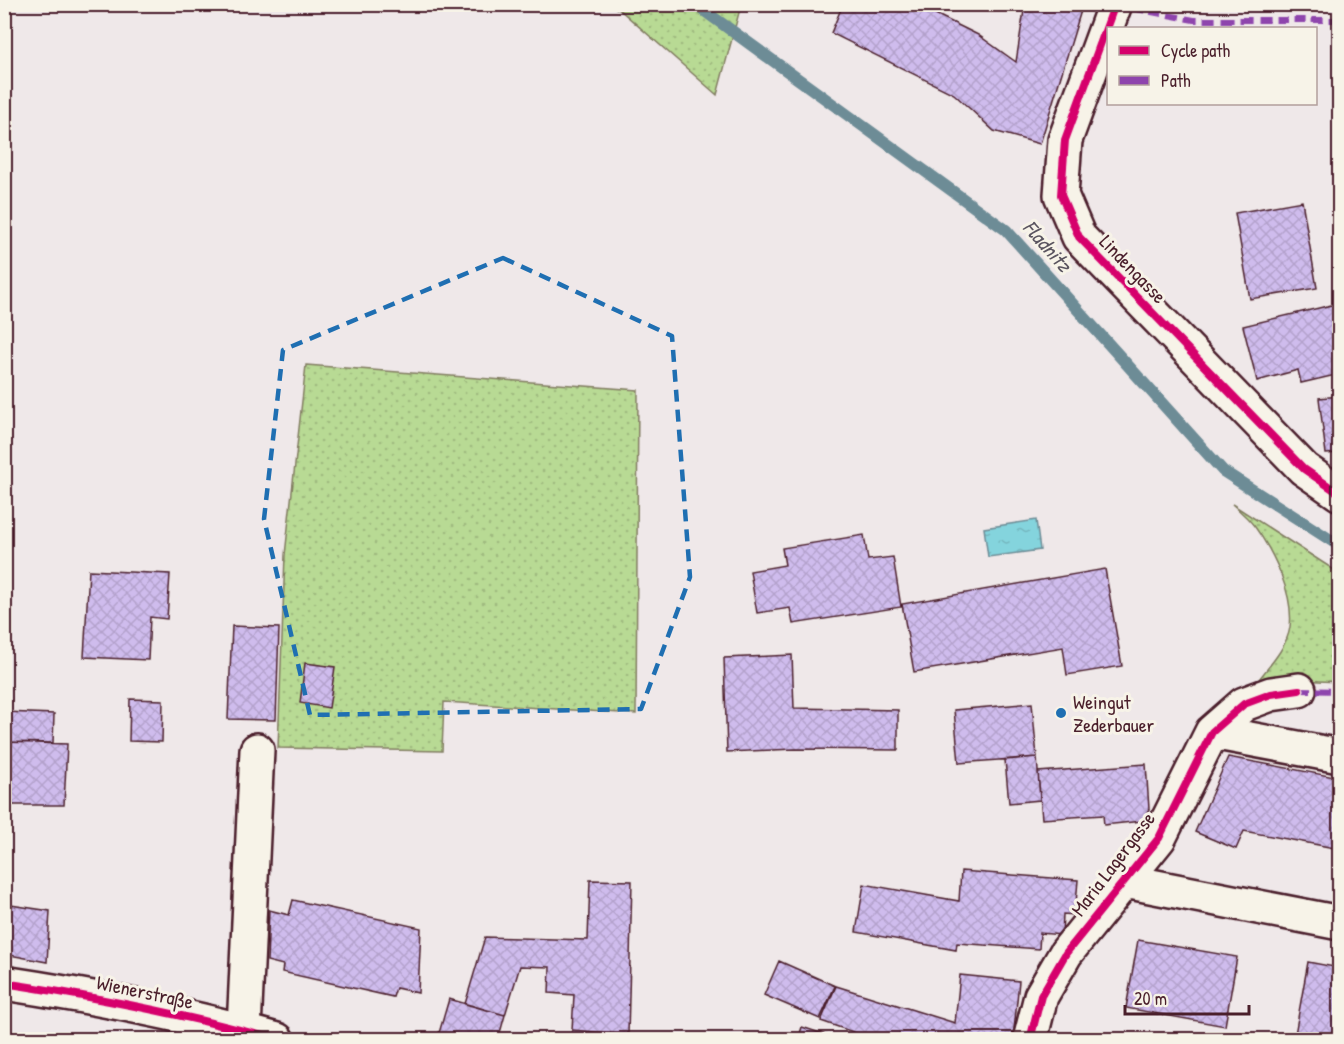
<svg xmlns="http://www.w3.org/2000/svg" width="1344" height="1044" viewBox="0 0 1344 1044" font-family="'Patrick Hand',sans-serif">
	<style>
		.grass { fill: url(#grass-dots); stroke: #817c60; stroke-width: 1.5 }
		.water { fill: url(#water-ripples); stroke: #6d8c96; stroke-width: 1.5 }
		.lines { fill: none; stroke-linecap: round; stroke-linejoin: round }
		.stream { stroke: #6d8c96; stroke-width: 12 }
		.building { fill: url(#building-cross-hatch); stroke: #4a1f2b; stroke-width: 1.5 }
		.minor-casing { stroke: #4a1f2b; stroke-width: 38 }
		.minor { stroke: #f7f3e8; stroke-width: 33 }
		.quiet { stroke: #8e44ad; stroke-width: 6; stroke-dasharray: 12 6; stroke-linecap: butt }
		.cycleway-casing { stroke: #f7f3e8; stroke-width: 11 }
		.cycleway { stroke: #d6006c; stroke-width: 8 }
		.marked { fill: none; stroke: #1f6fb2; stroke-width: 4.5; stroke-dasharray: 12 8; stroke-linejoin: round }
		.poi-dot { fill: #1f6fb2; stroke: #f7f3e8; stroke-width: 2 }
		.labels { text-anchor: middle; stroke-width: 6; stroke-linejoin: round; paint-order: stroke }
		.street-label { font-size: 20px; fill: #4a1f2b; stroke: #f7f3e8 }
		.poi-label { font-size: 20px; fill: #4a1f2b; stroke: #f7f3e8; text-anchor: start }
		.water-label { font-size: 21px; font-style: italic; fill: #5b5560; stroke: #f7f3e8 }
	</style>
	<defs>
		<pattern id="grass-dots" width="8" height="8" patternUnits="userSpaceOnUse" patternTransform="scale(1.5)"><rect width="8" height="8" fill="#b8da94"/><path d="M2 2h.1M6 6h.1" fill="none" stroke="#a0bb80" stroke-width="1.8" stroke-linecap="round"/></pattern>
		<pattern id="water-ripples" width="26" height="14" patternUnits="userSpaceOnUse" patternTransform="scale(1.5)"><rect width="26" height="14" fill="#84d4dd"/><path d="M2 4q2-2 4 0t4 0M15 11q2-2 4 0t4 0" fill="none" stroke="#74b6be"/></pattern>
		<pattern id="building-cross-hatch" width="8" height="8" patternUnits="userSpaceOnUse" patternTransform="scale(1.5)"><rect width="8" height="8" fill="#cfbced"/><path d="M0 0l8 8M0 8l8-8" fill="none" stroke="#b3a1cb"/></pattern>
	</defs>
	<rect width="100%" height="100%" fill="#efe8e9"/>
	<filter id="ink" filterUnits="userSpaceOnUse"><feTurbulence type="fractalNoise" baseFrequency=".0167" numOctaves="2"/><feDisplacementMap in="SourceGraphic" scale="12" xChannelSelector="R" yChannelSelector="G"/><feConvolveMatrix kernelMatrix="1 2 1 2 8 2 1 2 1" color-interpolation-filters="sRGB"/></filter>
	<g filter="url(#ink)">
		<path class="grass" d="M 610,5 L 741,5 L 717,95 L 620,10 Z
			M 306,365 L 638,390 L 636,714 L 444,702 L 442,751 L 278,748 L 285,555 Z
			M 1232,504 L 1339,573 L 1339,682 L 1298,680 L 1256,683 C 1268,667 1287,648 1290,627 C 1294,595 1274,553 1255,527 C 1249,519 1240,511 1232,504 Z"/>
		<path class="water" d="M 1036,520 L 1040,550 L 988,557 L 984,528 Z"/>
		<g class="lines">
			<path class="stream" d="M 695,4 L 1006,230 L 1223,471 L 1340,546"/>
		</g>
		<path class="building" d="M 843,4 L 915,4 L 978,35 L 1016,62 L 1025,4 L 1083,4 L 1040,144 L 994,131 L 954,94 L 831,33 Z
			M 1302,201 L 1317,288 L 1250,299 L 1235,213 Z
			M 1340,303 L 1340,374 L 1301,383 L 1298,370 L 1257,381 L 1243,326 Z
			M 1340,396 L 1340,453 L 1326,454 L 1319,398 Z
			M 864,535 L 868,560 L 893,557 L 901,607 L 793,624 L 790,608 L 757,613 L 750,571 L 785,565 L 782,548 Z
			M 1105,569 L 1122,666 L 1067,675 L 1063,647 L 914,672 L 902,604 Z
			M 89,570 L 170,574 L 167,619 L 150,617 L 148,660 L 84,657 Z
			M 232,626 L 279,628 L 276,720 L 228,719 Z
			M 792,655 L 794,708 L 898,710 L 898,750 L 795,749 L 727,752 L 724,658 Z
			M 305,663 L 335,667 L 329,708 L 300,703 Z
			M 130,699 L 163,700 L 162,742 L 129,741 Z
			M 1032,703 L 1037,757 L 959,763 L 954,710 Z
			M 4,712 L 54,714 L 53,743 L 4,742 Z
			M 4,742 L 67,744 L 64,805 L 12,805 L 4,863 Z
			M 1037,757 L 1040,800 L 1009,803 L 1005,760 Z
			M 1228,757 L 1340,778 L 1340,849 L 1244,831 L 1236,849 L 1195,832 Z
			M 1146,764 L 1149,809 L 1142,821 L 1104,825 L 1103,815 L 1042,819 L 1038,772 Z
			M 961,871 L 1078,880 L 1075,915 L 1063,914 L 1062,935 L 1040,933 L 1039,949 L 957,943 L 956,950 L 856,932 L 864,884 L 959,901 Z
			M 590,880 L 632,881 L 628,1035 L 572,1030 L 574,995 L 549,993 L 550,967 L 520,966 L 505,1015 L 465,1004 L 485,937 L 588,940 Z
			M 293,900 L 421,928 L 418,993 L 396,988 L 393,997 L 282,972 L 283,965 L 267,961 L 269,910 L 289,915 Z
			M 4,904 L 50,911 L 47,962 L 4,954 Z
			M 1138,940 L 1237,957 L 1225,1026 L 1126,1008 Z
			M 779,961 L 835,986 L 820,1019 L 764,995 Z
			M 1308,962 L 1340,968 L 1340,1040 L 1294,1040 Z
			M 960,975 L 1019,981 L 1013,1040 L 876,1040 L 821,1021 L 836,986 L 955,1023 Z
			M 449,999 L 505,1015 L 498,1040 L 437,1040 Z
			M 802,1027 L 826,1035 L 824,1040 L 798,1040 Z
			M 572,1030 L 628,1035 L 627,1040 L 570,1040 Z
			M 1048,1036 L 1100,1037 L 1100,1040 L 1047,1040 Z"/>
		<g class="lines">
			<g class="minor-casing">
				<path id="minor" d="M 1115,4 L 1065,140 L 1061,195 L 1079,237 L 1304,469 L 1340,494
					M 1212,732 L 1340,756
					M 1125,881 L 1340,923
					M 4,983 C 96,997 188,1015 277,1040
					M 244,1030 L 257,750
					M 1030,1040 L 1041,996 L 1066,953 L 1159,838 L 1212,732 L 1244,704 L 1271,694 L 1299,690"/>
			</g>
			<use href="#minor" class="minor"/>
			<path class="quiet" d="M 1115,5 L 1194,20 L 1340,20
				M 1299,690 L 1340,691
				M 29,1039 L 30,1040"/>
			<g class="cycleway-casing">
				<path id="cycleway" d="M 1115,4 L 1065,140 L 1061,195 L 1079,237 L 1304,469 L 1340,494
					M 4,983 C 96,997 188,1015 277,1040
					M 1030,1040 L 1041,996 L 1066,953 L 1159,838 L 1212,732 L 1244,704 L 1271,694 L 1299,690"/>
			</g>
			<use href="#cycleway" class="cycleway"/>
		</g>
	</g>
	<path class="marked" d="M 503,258 L 672,336 L 690,577 L 641,709 L 310,715 L 264,519 L 283,350 Z"/>
	<circle class="poi-dot" cx="1061" cy="713" r="6"/>
	<g class="labels">
		<g class="street-label">
			<text transform="translate(1133 269) rotate(46)" y="7">Lindengasse</text>
			<text transform="translate(1113 864) rotate(-53)" y="7">Maria Lagergasse</text>
			<text transform="translate(145 992) rotate(12)" y="7">Wienerstraße</text>
		</g>
		<g class="poi-label">
			<text x="1073" y="709">Weingut<tspan x="1073" dy="23">Zederbauer</tspan></text>
		</g>
		<g class="water-label">
			<text transform="translate(1047 246) rotate(48)" y="7">Fladnitz</text>
		</g>
	</g>
	<rect width="1344" height="1044" fill="none" stroke="#f7f3e8" stroke-width="24"/>
	<rect x="12" y="12" width="1320" height="1020" fill="none" stroke="#4a1f2b" stroke-width="2" filter="url(#ink)"/>
	<rect x="1107" y="27" width="210" height="78" fill="#f7f3e8" stroke="#b29e9c" stroke-width="1.5"/>
	<rect x="1119" y="46" width="30" height="9" fill="#d6006c" stroke="#b29e9c" stroke-width="1.5"/>
	<text x="1161" y="57" font-size="18" fill="#4a1f2b">Cycle path</text>
	<rect x="1119" y="76" width="30" height="9" fill="#8e44ad" stroke="#b29e9c" stroke-width="1.5"/>
	<text x="1161" y="87" font-size="18" fill="#4a1f2b">Path</text>
	<path d="M1125 1005v9h124v-9" fill="none" stroke="#4a1f2b" stroke-width="3"/>
	<text x="1134" y="1005" font-size="18" fill="#4a1f2b" stroke="#f7f3e8" stroke-width="4.5" paint-order="stroke">20 m</text>
</svg>
